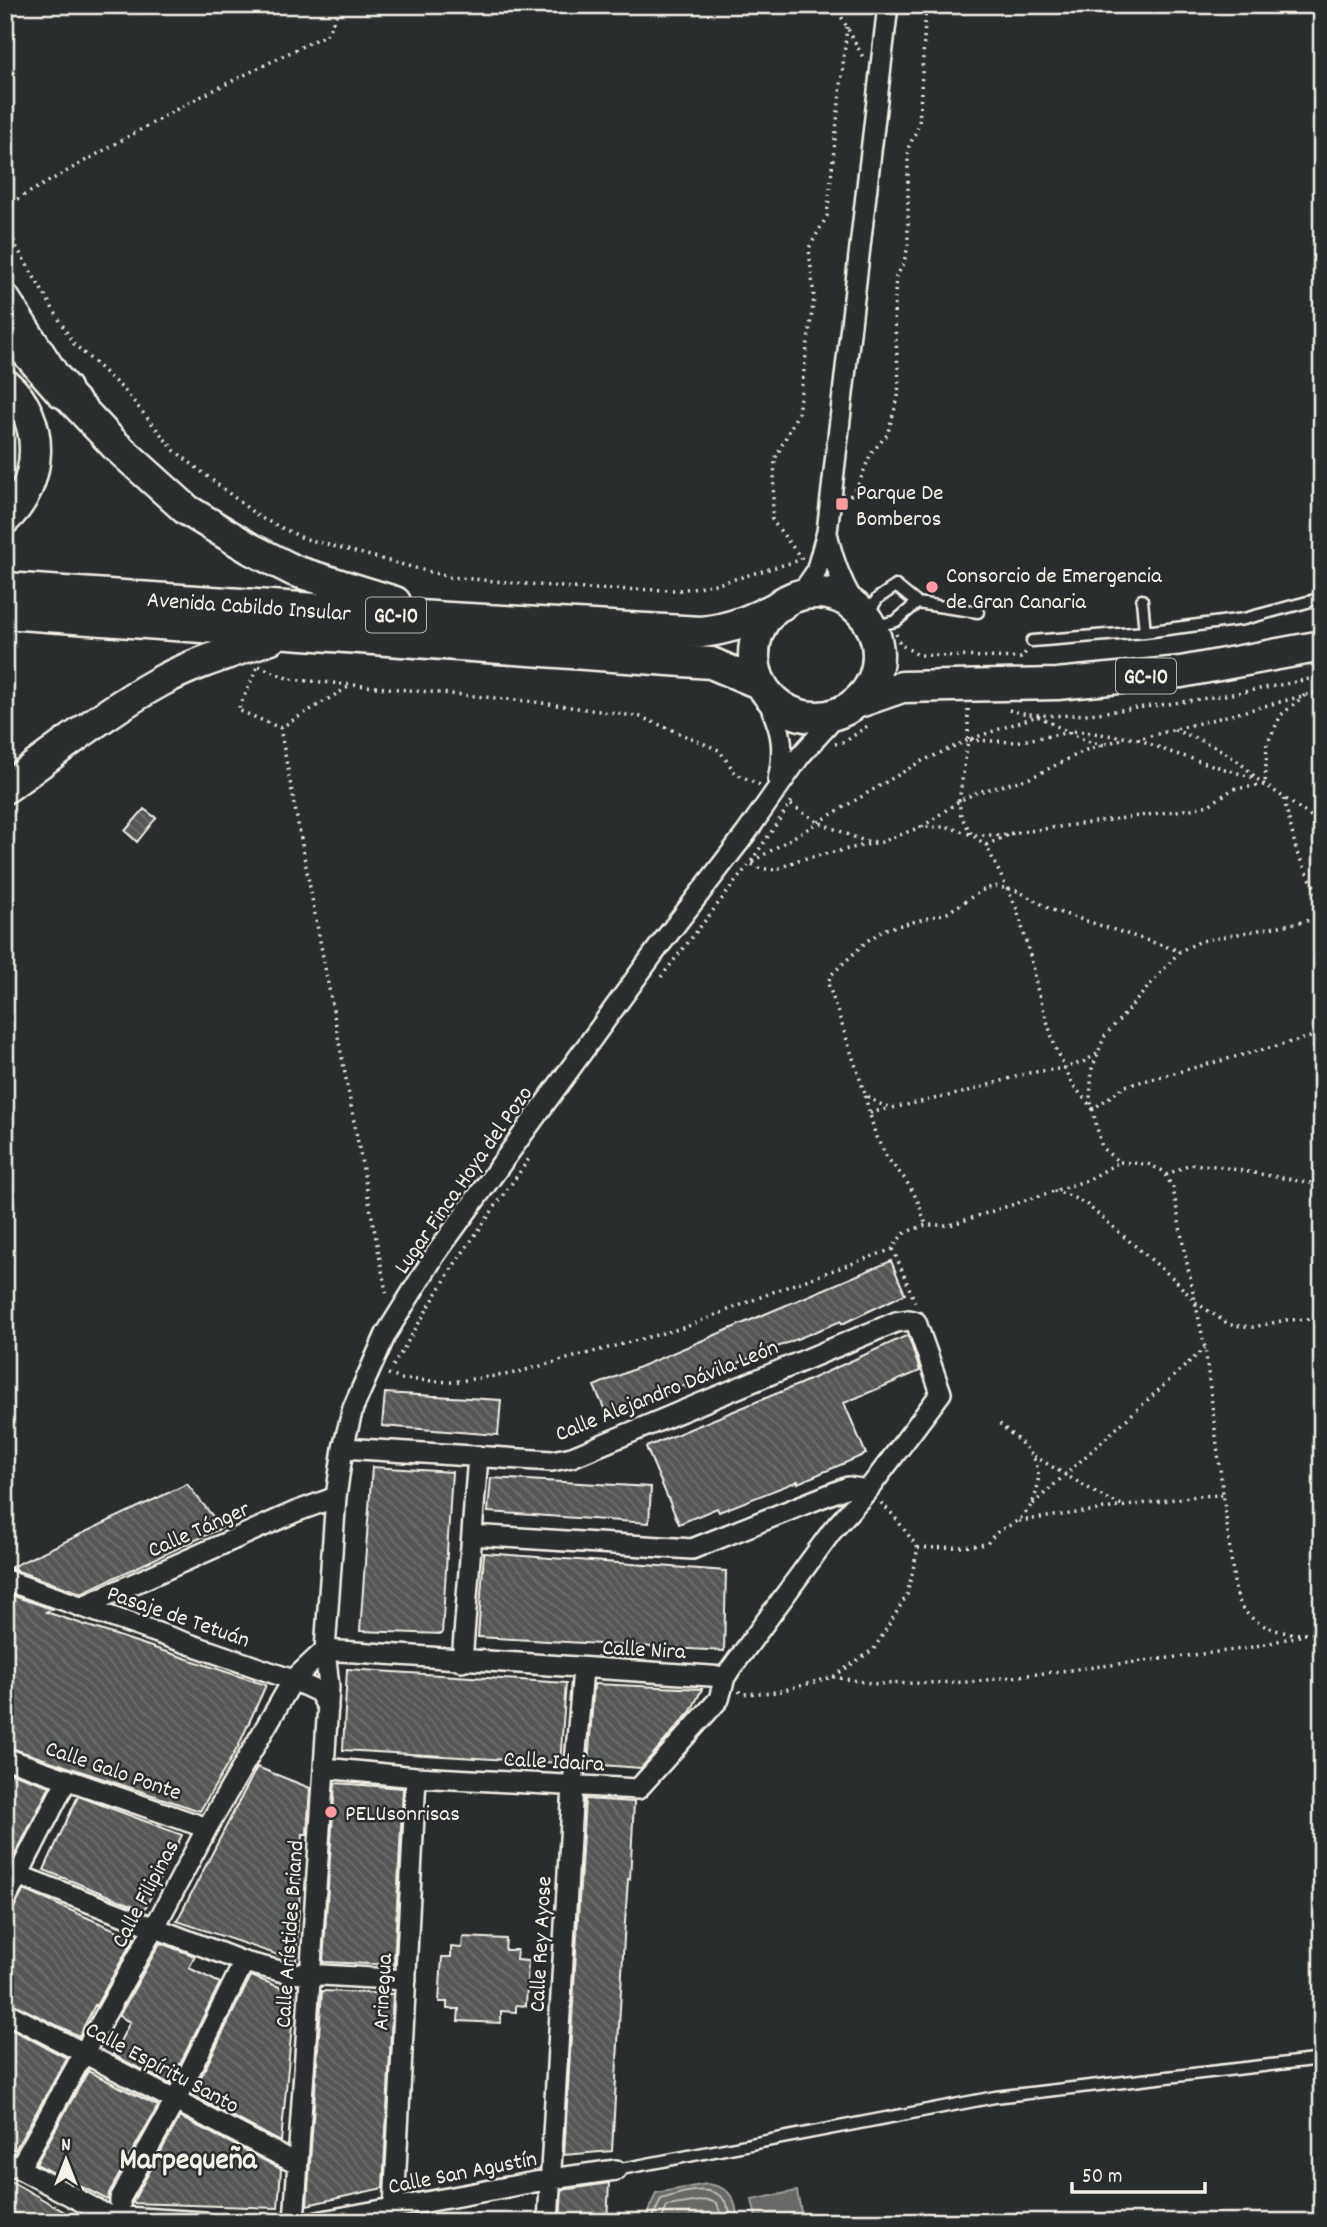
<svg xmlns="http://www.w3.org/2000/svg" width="1327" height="2227" viewBox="0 0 1327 2227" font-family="Dekko,sans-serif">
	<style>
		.water { fill: #676866; stroke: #9f9f9a; stroke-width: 2 }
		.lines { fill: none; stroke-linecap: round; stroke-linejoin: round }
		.shore { stroke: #bcbab4; stroke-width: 2 }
		.building { fill: url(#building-back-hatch); stroke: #f4f1e8; stroke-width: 2 }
		.service-casing { stroke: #f4f1e8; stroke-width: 15 }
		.minor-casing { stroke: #f4f1e8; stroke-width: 24 }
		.primary-casing { stroke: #f4f1e8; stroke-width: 35 }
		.motorway-casing { stroke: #f4f1e8; stroke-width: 40 }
		.path { stroke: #f4f1e8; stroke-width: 3.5; stroke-dasharray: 2 5; stroke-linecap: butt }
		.service { stroke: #2a2d2e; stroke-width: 10 }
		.minor { stroke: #2a2d2e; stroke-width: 19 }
		.primary { stroke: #2a2d2e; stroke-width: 30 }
		.motorway { stroke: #2a2d2e; stroke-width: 35 }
		.poi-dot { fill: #ff9aa2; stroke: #2a2d2e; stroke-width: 2.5 }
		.labels { text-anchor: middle; stroke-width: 5; stroke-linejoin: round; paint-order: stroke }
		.shield { fill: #2a2d2e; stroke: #b7b6b0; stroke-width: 2 }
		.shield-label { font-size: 21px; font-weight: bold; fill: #f4f1e8 }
		.poi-label { font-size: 23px; fill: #f4f1e8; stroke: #2a2d2e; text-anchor: start }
		.street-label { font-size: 23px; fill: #f4f1e8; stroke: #2a2d2e }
		.district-label { font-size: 30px; font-weight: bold; fill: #f4f1e8; stroke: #2a2d2e }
	</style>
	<defs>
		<pattern id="building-back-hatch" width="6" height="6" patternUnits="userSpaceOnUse" patternTransform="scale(1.75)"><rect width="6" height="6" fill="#555756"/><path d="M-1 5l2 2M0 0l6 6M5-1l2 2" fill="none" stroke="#6e706e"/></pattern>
	</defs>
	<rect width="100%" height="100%" fill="#2a2d2e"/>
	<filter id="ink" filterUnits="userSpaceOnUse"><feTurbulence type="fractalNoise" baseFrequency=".0143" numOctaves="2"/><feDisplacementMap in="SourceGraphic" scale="14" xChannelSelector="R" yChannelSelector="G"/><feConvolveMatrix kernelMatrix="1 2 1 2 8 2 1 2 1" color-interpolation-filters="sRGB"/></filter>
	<g filter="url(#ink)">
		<path class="water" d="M 707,2184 C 731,2187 736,2199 738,2222 L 644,2222 L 656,2193 Z
			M 797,2191 L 803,2222 L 757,2222 L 752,2200 Z"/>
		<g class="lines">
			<path class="shore" d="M 651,2222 L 661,2199 C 693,2190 726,2178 732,2222
				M 661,2222 L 667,2206 L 707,2200 L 717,2203 L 723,2222"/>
		</g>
		<path class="building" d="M 144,809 L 156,818 L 137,842 L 125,831 Z
			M 891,1261 L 905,1294 L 842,1324 L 841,1321 L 716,1372 L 717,1375 L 686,1388 L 685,1385 L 608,1417 L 594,1386 Z
			M 908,1335 L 920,1371 L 844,1403 L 866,1454 L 798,1483 L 798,1481 L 719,1512 L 717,1508 L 679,1524 L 646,1447 L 800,1384 Z
			M 385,1393 L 501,1400 L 498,1435 L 382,1426 Z
			M 372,1467 L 452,1472 L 442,1634 L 360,1631 Z
			M 491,1478 L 651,1487 L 649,1523 L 488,1512 Z
			M 187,1484 L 222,1528 L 81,1593 L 9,1568 Z
			M 484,1553 L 726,1571 L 724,1651 L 478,1637 Z
			M 5,1593 L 52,1609 L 46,1612 L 266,1685 L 238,1747 L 200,1811 L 5,1746 Z
			M 347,1669 L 566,1683 L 560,1763 L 343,1750 Z
			M 594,1684 L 702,1689 L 691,1711 L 641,1768 L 588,1764 Z
			M 257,1767 L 310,1788 L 307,1834 L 303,1834 L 296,1961 L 177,1921 Z
			M 5,1771 L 50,1786 L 14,1857 L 5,1854 Z
			M 335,1783 L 403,1788 L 394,1965 L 323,1962 Z
			M 78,1796 L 182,1835 L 144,1910 L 44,1870 Z
			M 585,1799 L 634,1802 L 630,1879 L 628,1879 L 624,1937 L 612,2151 L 564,2155 Z
			M 24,1890 L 134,1938 L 96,2006 L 95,2005 L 79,2036 L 5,2000 L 5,1923 Z
			M 463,1937 L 506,1939 L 505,1950 L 517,1950 L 516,1960 L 528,1961 L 526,2006 L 516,2005 L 516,2012 L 501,2011 L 501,2023 L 458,2021 L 459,2009 L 447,2009 L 447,2002 L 439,2002 L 442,1957 L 451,1957 L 451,1947 L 462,1948 Z
			M 160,1943 L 195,1956 L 189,1968 L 220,1983 L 170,2084 L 113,2055 L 130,2022 L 119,2016 Z
			M 251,1976 L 295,1993 L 281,2142 L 192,2095 Z
			M 322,1991 L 393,1994 L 383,2188 L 307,2205 Z
			M 5,2026 L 67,2058 L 15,2150 L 5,2145 Z
			M 88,2071 L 158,2106 L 109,2193 L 108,2200 L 36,2164 Z
			M 180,2117 L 281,2169 L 278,2208 L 132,2203 Z
			M 5,2178 L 30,2192 L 82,2222 L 5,2222 Z
			M 609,2183 L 607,2222 L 560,2222 L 562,2190 Z"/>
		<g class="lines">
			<g class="service-casing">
				<path id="service" d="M 1142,600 L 1145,632
					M 865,618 L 878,598 L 896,586 L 917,603 L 978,612
					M 872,627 L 896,621 L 917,603
					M 1032,641 L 1145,632 L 1244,619 L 1322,598
					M 616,2170 L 995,2097 L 1322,2059"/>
			</g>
			<g class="minor-casing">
				<path id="minor" d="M 828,537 C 834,565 843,587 859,611
					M 800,595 L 816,572 L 827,532 L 888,5
					M 761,684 C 777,721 788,739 778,780
					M 472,1535 L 692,1549 L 848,1487 L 868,1490
					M 5,1580 L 293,1680 L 319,1692 L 328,1708
					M 81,1607 L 295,1512 L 336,1497
					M 325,1650 L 725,1677
					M 462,1661 L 478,1456
					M 5,1758 L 207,1828
					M 324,1768 L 416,1777 L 638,1789 L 719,1699 L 725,1677 L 832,1531 L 868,1490 L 941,1393 L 916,1322 L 909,1320 L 896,1322 L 572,1457 L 552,1461 L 343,1448
					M 5,1870 L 244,1962 L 288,1973 L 406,1980
					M 5,1901 L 67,1779
					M 5,2012 L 297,2164
					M 5,2161 L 109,2216 L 204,2222
					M 19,2169 L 160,1917 L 207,1828 L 293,1680 L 325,1650
					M 394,2208 L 416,1777
					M 120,2222 L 120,2199 L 175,2101 L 244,1962
					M 294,2222 L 324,1768 L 329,1687 L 325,1650 L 336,1497 L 343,1448 L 353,1408 L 386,1334 L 435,1255 L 660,945 L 747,832 L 800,756 L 838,714
					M 317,2222 L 551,2179 L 616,2170
					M 548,2222 L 573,1786 L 583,1669"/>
			</g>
			<g class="primary-casing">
				<path id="primary" d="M 5,300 L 63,390 L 115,445 L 187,510 L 251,549 L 295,571 L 395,602
					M 5,384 C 47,419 43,484 5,519
					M 5,588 L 449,618 L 701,632 C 731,629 754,619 781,605
					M754 655a62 62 0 1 1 124 0a62 62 0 1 1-124 0Z
					M 5,613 L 711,663 L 761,684
					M 856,703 L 902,687 L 1057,684 L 1181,672 L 1322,646
					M 5,788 C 56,752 106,711 161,681 C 196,662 234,652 271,638"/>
			</g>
			<g class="motorway-casing">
				<path id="motorway" d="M 5,324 L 63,390"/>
			</g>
			<path class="path" d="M 835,5 L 864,59
				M 5,206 L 188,103 L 327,34 L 341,5
				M 5,221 L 17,248 L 73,343 L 124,390 L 174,450 L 259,517 L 303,538 L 449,577 L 585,589 L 680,590 L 721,583 L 800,560
				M 850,496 L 859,483 L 871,453 L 887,435 L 898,398 L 899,381 L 894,314 L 896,277 L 903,265 L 908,247 L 908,158 L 909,146 L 919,125 L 926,5
				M 802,559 L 772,520 L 775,459 L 798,413 L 814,298 L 809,248 L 827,216 L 847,27
				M 896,634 L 900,644 L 918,655 L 1021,658 L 1026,652
				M 259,666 L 289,679 L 528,701 L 641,717 L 719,750 L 736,774 L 760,785
				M 257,668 L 238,710 L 280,728 L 387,1297
				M 968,709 L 968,740 L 959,801 L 961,816 L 972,835 L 999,835 L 1191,809 L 1209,805 L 1233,789 L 1265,785 L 1267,744 L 1281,715 L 1305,695
				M 1009,710 C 1051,721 1095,713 1137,708 C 1199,700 1261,690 1322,676
				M 280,728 L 350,686
				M 1174,730 C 1206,741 1233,753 1256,778
				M 1138,739 L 1170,752 L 1257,779 L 1322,824
				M 970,740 L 1015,742 L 1077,731 L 1138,739 L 1322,691
				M 835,744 L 846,741 L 870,724
				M 1284,799 L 1297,853 L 1315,888 L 1322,924
				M 791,805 L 818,822 L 864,841 L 881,842 L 921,827 L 948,827 L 972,835 L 986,845 L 1017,909 L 1034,970 L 1036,985 L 1055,1047 L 1073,1085 L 1093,1109 L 1125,1086 L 1322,1034
				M 922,827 L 959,801 L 978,792 L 1030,778 L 1086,750 L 1125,738
				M 875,843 L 798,860 L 775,870 L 759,868 L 750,863 L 918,763 L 968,740 L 1037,716 L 1086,741 L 1104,745
				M 986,845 L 1013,833
				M 1322,918 L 1201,941 L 1180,951 L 1104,1037 L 1092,1069 L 1090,1099 L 1102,1148 L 1119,1162 L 1148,1164 L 1163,1171 L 1173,1188 L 1184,1249 L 1205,1348 L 1235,1590 C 1238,1597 1240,1605 1244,1610 C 1263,1633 1295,1636 1322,1633
				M 661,977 L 750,863 L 792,801
				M 1097,1054 L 1083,1062 L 1065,1068 L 1028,1073 L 962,1093 L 892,1108 L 877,1103 L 865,1094 L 828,983 L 831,975 L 867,941 L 886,929 L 947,913 L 981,891 L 994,886 L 1018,891 L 1052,910 L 1180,951
				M 865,1096 L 876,1137 L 888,1159 L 905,1179 L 917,1199 L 926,1225
				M 870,1113 L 890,1108
				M 1166,1175 L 1190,1164 L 1215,1166 L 1322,1185
				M 1054,1191 L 1068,1195 L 1086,1204 L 1175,1280 L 1195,1302 L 1230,1325 L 1253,1327 L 1286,1320 L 1322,1319
				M 893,1249 L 915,1302
				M 393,1366 L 454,1265 L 531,1156
				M 388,1374 L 401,1379 L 451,1382 L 511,1374 L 686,1327 L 778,1290 L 893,1249 L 898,1240 L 906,1232 L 926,1225 L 950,1225 L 1088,1180 L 1119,1162
				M 1034,1456 L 1105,1498 L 1122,1505
				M 1033,1504 L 1205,1348
				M 1019,1521 L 1197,1496 L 1223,1495
				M 918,1548 L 962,1547 L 987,1544 C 999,1527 1002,1531 1017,1521 C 1037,1507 1046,1472 1030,1453 C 1021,1441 1008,1432 998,1422
				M 833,1677 L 877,1684 L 970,1682 L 1243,1649 L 1304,1635
				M 739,1691 L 742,1694 L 777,1692 L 833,1677 L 874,1649 L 907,1595 L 918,1548 L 894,1516 L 880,1502"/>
			<use href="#service" class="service"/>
			<use href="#minor" class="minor"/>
			<use href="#primary" class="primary"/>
			<use href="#motorway" class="motorway"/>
		</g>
	</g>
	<g class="poi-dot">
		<rect x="835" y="497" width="14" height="14" rx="3.5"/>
		<circle cx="932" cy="587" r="7"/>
		<circle cx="331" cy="1812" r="7"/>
	</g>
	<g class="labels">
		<g class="shield">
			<rect x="366" y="597.5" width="60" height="35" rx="5"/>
			<rect x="1116" y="658.5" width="60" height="35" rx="5"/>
		</g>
		<g class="shield-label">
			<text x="396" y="622">GC-10</text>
			<text x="1146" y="683">GC-10</text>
		</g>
		<g class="poi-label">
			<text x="856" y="499">Parque De<tspan x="856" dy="26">Bomberos</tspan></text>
			<text x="946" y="582">Consorcio de Emergencia<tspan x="946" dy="26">de Gran Canaria</tspan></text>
			<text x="345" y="1820">PELUsonrisas</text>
		</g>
		<g class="street-label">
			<text transform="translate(249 605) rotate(4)" y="8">Avenida Cabildo Insular</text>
			<text transform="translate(462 1179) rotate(-55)" y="8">Lugar Finca Hoya del Pozo</text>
			<text transform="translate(666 1389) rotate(-22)" y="8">Calle Alejandro Dávila León</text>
			<text transform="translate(198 1528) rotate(-24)" y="8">Calle Tánger</text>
			<text transform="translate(179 1615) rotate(19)" y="8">Pasaje de Tetuán</text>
			<text transform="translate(644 1648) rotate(3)" y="8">Calle Nira</text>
			<text transform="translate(554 1760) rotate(3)" y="8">Calle Idaira</text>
			<text transform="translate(114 1769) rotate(19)" y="8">Calle Galo Ponte</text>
			<text transform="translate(144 1893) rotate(-62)" y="8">Calle Filipinas</text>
			<text transform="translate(288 1934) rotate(-86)" y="8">Calle Arístides Briand</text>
			<text transform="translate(539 1944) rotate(-87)" y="8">Calle Rey Ayose</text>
			<text transform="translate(381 1992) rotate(-87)" y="8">Arinegua</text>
			<text transform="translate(163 2066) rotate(28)" y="8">Calle Espíritu Santo</text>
			<text transform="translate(462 2171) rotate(-11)" y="8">Calle San Agustín</text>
		</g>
		<g class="district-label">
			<text x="188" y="2168">Marpequeña</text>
		</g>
	</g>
	<rect width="1327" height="2227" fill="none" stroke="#2a2d2e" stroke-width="28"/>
	<rect x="14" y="14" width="1299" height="2199" fill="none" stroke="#f4f1e8" stroke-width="2.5" filter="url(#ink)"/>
	<g transform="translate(66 2160)" stroke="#2a2d2e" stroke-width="5" paint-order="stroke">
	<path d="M0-5L12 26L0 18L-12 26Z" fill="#f4f1e8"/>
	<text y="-10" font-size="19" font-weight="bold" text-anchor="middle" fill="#f4f1e8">N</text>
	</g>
	<path d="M1072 2182v10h133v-10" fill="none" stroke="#f4f1e8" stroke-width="3.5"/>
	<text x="1082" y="2182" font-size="21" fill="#f4f1e8" stroke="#2a2d2e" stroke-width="5" paint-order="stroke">50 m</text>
</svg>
